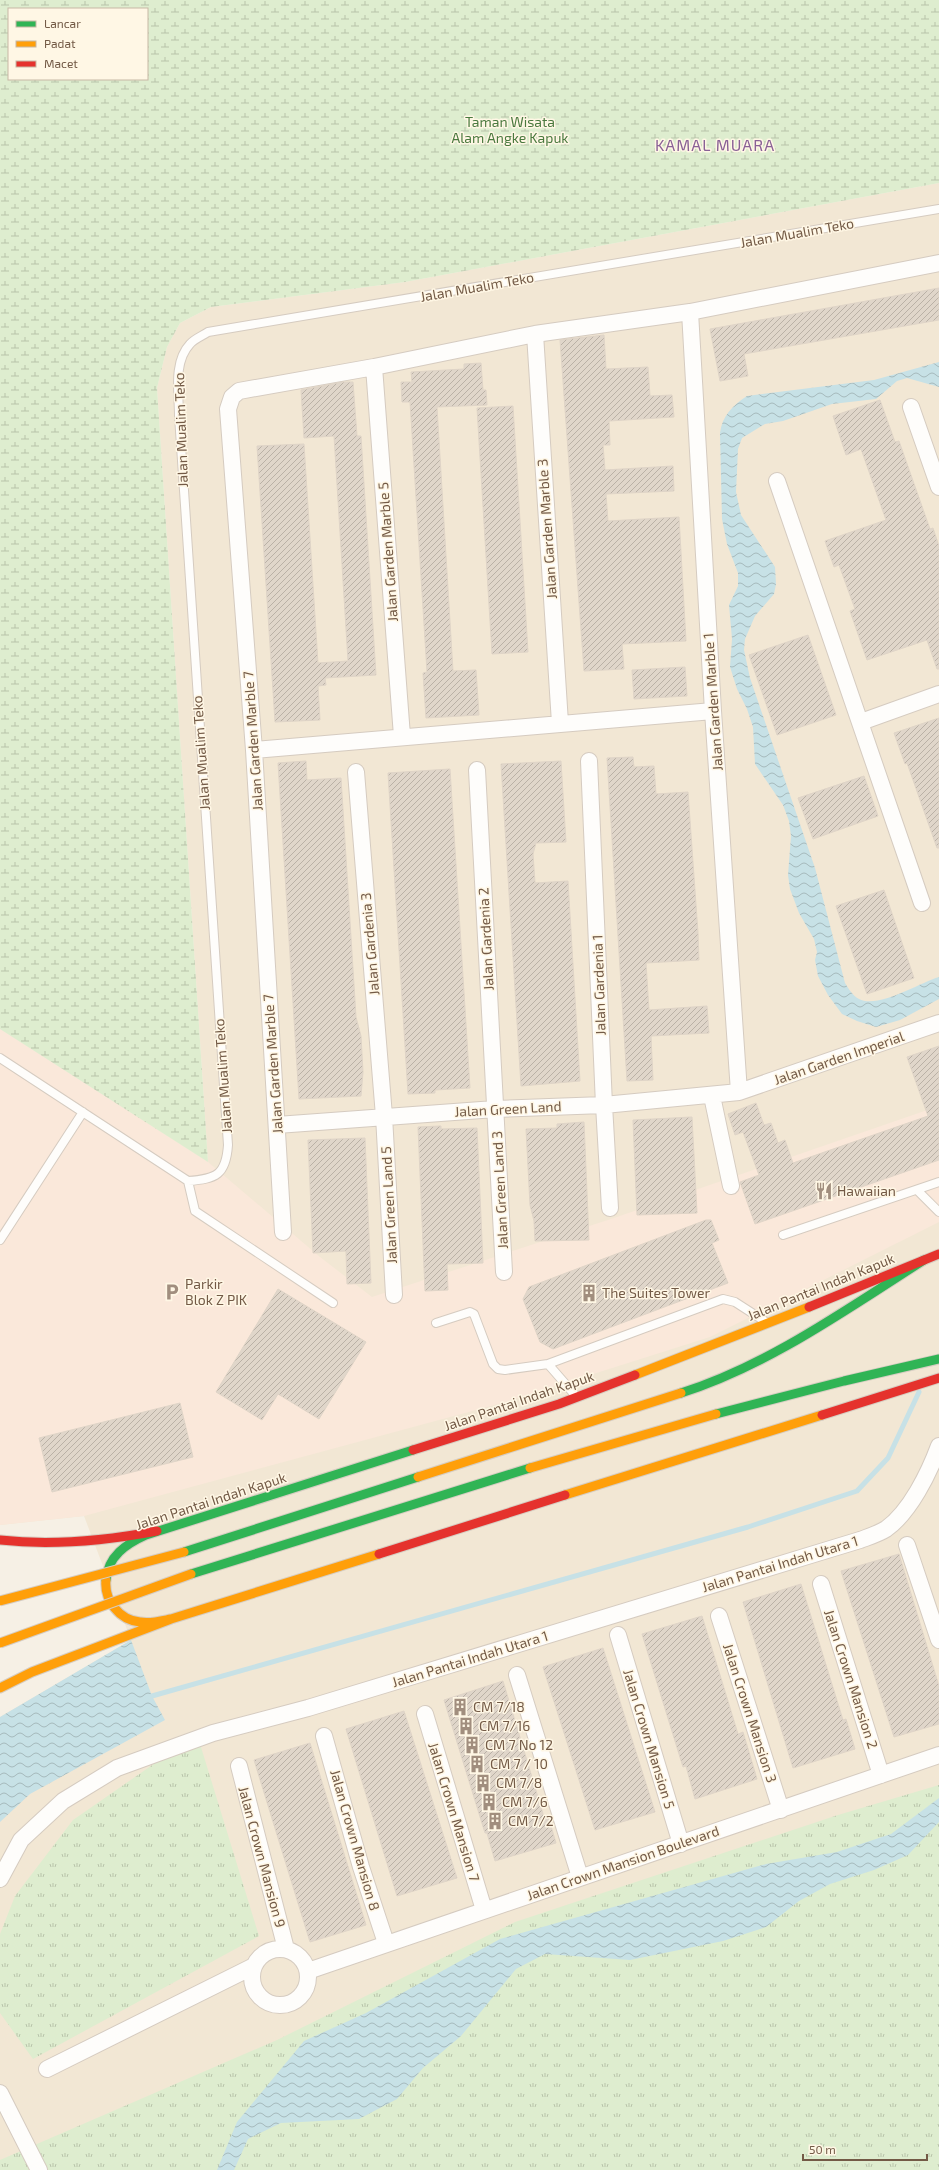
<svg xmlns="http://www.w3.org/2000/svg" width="939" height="2170" viewBox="0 0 939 2170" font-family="'Exo 2',sans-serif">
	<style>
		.residential { fill: #f2e7d4 }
		.commercial { fill: #fae8da }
		.grass { fill: url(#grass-tufts) }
		.wetland { fill: url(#wetland-marsh); fill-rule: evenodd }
		.water { fill: url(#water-waves) }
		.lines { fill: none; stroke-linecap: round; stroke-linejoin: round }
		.stream { stroke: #c7e1e6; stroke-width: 5 }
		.building { fill: url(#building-hatch); stroke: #dfd4c7 }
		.lane-casing { stroke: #d5cbc0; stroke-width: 10 }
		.street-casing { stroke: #d5cbc0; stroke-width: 18 }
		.fast-casing { stroke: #d6cdc2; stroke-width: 11 }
		.slow-casing { stroke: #d6cdc2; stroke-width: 11 }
		.jam-casing { stroke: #d6cdc2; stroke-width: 11 }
		.lane { stroke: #fefdfb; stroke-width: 8 }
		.street { stroke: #fefdfb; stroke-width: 16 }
		.fast { stroke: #30b455; stroke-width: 9 }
		.slow { stroke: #ff9f0a; stroke-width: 9 }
		.jam { stroke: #e5322d; stroke-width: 9 }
		.slow-bridge-casing { stroke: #d5ccc3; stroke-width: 11; stroke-linecap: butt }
		.slow-bridge { stroke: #ff9f0a; stroke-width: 9 }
		.labels { text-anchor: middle; stroke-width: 3; stroke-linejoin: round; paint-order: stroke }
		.park-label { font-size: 14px; fill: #4a793e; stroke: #fff7e5 }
		.street-label { font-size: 14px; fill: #735a46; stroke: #fff7e5 }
		.poi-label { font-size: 14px; fill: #735a46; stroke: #fff7e5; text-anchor: start }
		.quarter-label { font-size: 16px; letter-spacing: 1px; fill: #896196; stroke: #fff7e5 }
	</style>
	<defs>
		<pattern id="grass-tufts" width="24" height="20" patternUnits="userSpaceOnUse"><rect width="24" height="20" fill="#deedcf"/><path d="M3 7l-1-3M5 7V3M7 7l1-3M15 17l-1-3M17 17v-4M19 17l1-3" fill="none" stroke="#b8c3aa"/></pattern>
		<pattern id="wetland-marsh" width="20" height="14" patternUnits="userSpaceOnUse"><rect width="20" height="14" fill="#deedcf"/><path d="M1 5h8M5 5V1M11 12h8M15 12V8" fill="none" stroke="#b8c3aa"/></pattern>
		<pattern id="water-waves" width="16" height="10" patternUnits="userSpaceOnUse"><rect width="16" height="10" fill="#c7e1e6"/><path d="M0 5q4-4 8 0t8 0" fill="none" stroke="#a6b9bc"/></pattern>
		<pattern id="building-hatch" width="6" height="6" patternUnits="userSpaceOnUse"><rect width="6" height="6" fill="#e0d6ca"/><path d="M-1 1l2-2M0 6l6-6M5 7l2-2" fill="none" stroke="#bab1a6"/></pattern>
	</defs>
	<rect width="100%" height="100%" fill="#f6f0e5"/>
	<path class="residential" d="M 939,183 L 939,2170 L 0,2170 L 0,1717 L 131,1640 L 84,1516 L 0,1525 L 0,1029 L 208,1162 L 157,388 L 167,347 L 180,323 L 211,307 L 405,282 Z"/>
	<path class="commercial" d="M 0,1029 L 208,1162 L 320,1257 L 372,1297 L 614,1218 L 939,1106 L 939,1222 L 710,1337 L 502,1403 L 84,1516 L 0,1525 Z"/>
	<path class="grass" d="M 197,1734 L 259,1936 L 33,2059 L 0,2013 L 0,1934 L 15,1896 L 73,1820 Z
		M 939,1785 L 939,2170 L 0,2170 L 0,2160 L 277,2040 L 515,1922 L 838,1815 Z"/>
	<path class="wetland" d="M 0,0 L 939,0 L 939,183 L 405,282 L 211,307 L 180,323 L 167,347 L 157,388 L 208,1162 L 0,1029 ZM 9,9 L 147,9 L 147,79 L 9,79 Z"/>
	<path class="water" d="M 939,362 L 939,387 L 907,378 L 897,381 L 876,399 L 832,404 L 783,421 L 765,424 L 742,438 L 738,449 L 736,492 L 741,515 L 775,567 L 776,584 L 774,594 L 755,616 L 745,639 L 744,650 L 750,678 L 815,868 L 845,983 C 849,989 852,995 859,999 C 878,1009 919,983 939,977 L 939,999 L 900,1020 L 876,1027 L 857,1021 L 842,1014 L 828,995 L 818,976 L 815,960 L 817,952 L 814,939 L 799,913 L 790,889 L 788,875 L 791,836 L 789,821 L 783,805 L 755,764 L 753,727 L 747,709 L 737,689 L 730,667 L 732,639 L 729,605 L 738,586 L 738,573 L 727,544 L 722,519 L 720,433 C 722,416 733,405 747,396 L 874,380 Z
		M 131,1640 L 152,1696 L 165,1720 L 30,1794 L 0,1822 L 0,1717 Z
		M 939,1798 L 939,1822 L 908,1855 L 874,1870 L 830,1884 L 799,1901 L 766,1927 L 723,1941 L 630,1960 L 545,1954 L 516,1969 L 461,2036 L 423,2068 L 397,2099 L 359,2119 L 281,2123 L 248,2139 L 234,2170 L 217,2170 L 237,2122 L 304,2041 L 366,2013 L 500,1939 L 766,1864 L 837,1852 L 891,1834 Z"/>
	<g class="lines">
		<path class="stream" d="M 148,1699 L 152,1696 L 748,1527 L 857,1491 L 888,1458 L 919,1392"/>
	</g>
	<path class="building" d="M 939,288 L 939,320 L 744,354 L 748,376 L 720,381 L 710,329 Z
		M 604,335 L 606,369 L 648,367 L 650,396 L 672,395 L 674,417 L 609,421 L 610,445 L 603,445 L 605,470 L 673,466 L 674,491 L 606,494 L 608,521 L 679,517 L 686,641 L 622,644 L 624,669 L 584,671 L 560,340 Z
		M 481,363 L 483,390 L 486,390 L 487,405 L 437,407 L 453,671 L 476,670 L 479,715 L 426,718 L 423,673 L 427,672 L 410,402 L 402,402 L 401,382 L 412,382 L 411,372 L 464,369 L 464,364 Z
		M 343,382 L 353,382 L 357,436 L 361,436 L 376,675 L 325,678 L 326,685 L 318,686 L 320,720 L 275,722 L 257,446 L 304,444 L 318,663 L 348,661 L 334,436 L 304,438 L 301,390 Z
		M 880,400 L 895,442 L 899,441 L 930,529 L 933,528 L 939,546 L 939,669 L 937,669 L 927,640 L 867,660 L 850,611 L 855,609 L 839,565 L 834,567 L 825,541 L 886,520 L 861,449 L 846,455 L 833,416 Z
		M 513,406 L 528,652 L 492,654 L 477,408 Z
		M 808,635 L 836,715 L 777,735 L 749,655 Z
		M 685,667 L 687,696 L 634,699 L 632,670 Z
		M 939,718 L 939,848 L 937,848 L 907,763 L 905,764 L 894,733 Z
		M 633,757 L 634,767 L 654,766 L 656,794 L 688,792 L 698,933 L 699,960 L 646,963 L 649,1010 L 707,1006 L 709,1033 L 651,1036 L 653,1080 L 627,1081 L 607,758 Z
		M 306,761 L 307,780 L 341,778 L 356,1017 L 361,1036 L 363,1072 L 361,1096 L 299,1099 L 278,763 Z
		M 561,761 L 566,842 L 536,843 L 533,854 L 535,883 L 568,881 L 580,1081 L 521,1086 L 501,764 Z
		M 450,769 L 470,1088 L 435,1090 L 435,1093 L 408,1094 L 388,773 Z
		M 864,776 L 878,816 L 813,839 L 798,798 Z
		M 884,890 L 914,978 L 867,994 L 836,906 Z
		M 939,1046 L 939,1160 L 755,1224 L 740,1182 L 759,1175 L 743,1132 L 735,1135 L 728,1114 L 756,1103 L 764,1125 L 771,1123 L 778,1143 L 785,1140 L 793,1163 L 928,1116 L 907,1057 Z
		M 692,1117 L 697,1213 L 637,1215 L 633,1120 Z
		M 584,1122 L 589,1240 L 535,1241 L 534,1221 L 530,1205 L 526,1129 L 557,1128 L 557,1124 Z
		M 441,1126 L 441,1129 L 477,1128 L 483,1263 L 447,1264 L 448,1290 L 425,1291 L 418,1127 Z
		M 365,1138 L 371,1283 L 347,1284 L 346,1251 L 313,1253 L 308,1140 Z
		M 706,1220 L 711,1220 L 719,1240 L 712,1243 L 728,1283 L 553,1349 L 540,1342 L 523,1299 L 529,1287 Z
		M 278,1289 L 366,1342 L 319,1419 L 278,1394 L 262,1420 L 216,1392 Z
		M 180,1403 L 193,1457 L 52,1492 L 39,1438 Z
		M 899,1554 L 939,1686 L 939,1724 L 894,1737 L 841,1571 Z
		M 801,1584 L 843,1720 L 846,1719 L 855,1749 L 793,1768 L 743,1602 Z
		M 702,1616 L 738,1734 L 743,1732 L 757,1779 L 695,1799 L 686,1766 L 683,1767 L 642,1634 Z
		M 603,1648 L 655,1812 L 595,1830 L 543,1667 Z
		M 503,1681 L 544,1817 L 548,1816 L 556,1843 L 495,1861 L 487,1833 L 485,1833 L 444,1700 Z
		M 404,1711 L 457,1878 L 397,1896 L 346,1729 Z
		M 310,1743 L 366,1925 L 310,1942 L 254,1760 Z"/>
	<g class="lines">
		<g class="lane-casing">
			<path id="lane" d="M 0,1058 L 188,1181 L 195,1211 L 333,1303
				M 188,1181 C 216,1179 226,1175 228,1145 L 179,416 C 179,393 173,362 190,344 C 194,339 202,336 208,332 L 939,209
				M 917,1190 L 939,1212
				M 783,1235 L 939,1182
				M 0,1240 L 83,1112
				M 436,1323 L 470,1312 L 474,1314 L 493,1364 L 498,1369 L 505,1370 L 548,1364 L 575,1395
				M 548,1364 L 723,1299 L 735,1302 L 766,1322"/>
		</g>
		<g class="street-casing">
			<path id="street" d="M 690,312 L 713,711 L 739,1092
				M 535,334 L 560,723
				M 374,367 L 402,736
				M 911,407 L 939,487
				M 777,481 L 922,903
				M 861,722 L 939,694
				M 254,750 L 713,711
				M 589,761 L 604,1105 L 610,1208
				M 477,770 L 504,1272
				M 356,772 L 384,1116 L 394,1295
				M 712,1096 L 731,1186
				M 277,1125 L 495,1109 L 604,1105 L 739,1092 L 939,1023
				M 283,1232 L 254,750 L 228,409 L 232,397 L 239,391 L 374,367 L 535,334 L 690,312 L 939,263
				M 907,1545 L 939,1640
				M 821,1584 L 881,1775
				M 719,1616 L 781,1810
				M 618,1635 L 681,1844
				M 517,1675 L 580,1877
				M 425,1714 L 484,1910
				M 324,1736 L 361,1867 L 386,1943
				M 239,1766 L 286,1949
				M 0,1879 L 21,1840 L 63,1801 L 117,1768 L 213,1733 L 308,1708 L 860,1540 C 868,1537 878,1534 886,1529 C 910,1512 929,1473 939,1446
				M252 1977a28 28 0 1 1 56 0a28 28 0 1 1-56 0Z
				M 308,1971 L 939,1755
				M 47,2069 L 254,1966
				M 0,2093 L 39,2170"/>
		</g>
		<g class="fast-casing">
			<path id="fast" d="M 681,1393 C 769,1365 847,1309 924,1260
				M 716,1414 L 844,1381 L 939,1359
				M 184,1552 L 418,1477
				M 191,1574 L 530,1468
				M 106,1580 C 108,1556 126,1544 146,1535 L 413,1450"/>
		</g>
		<g class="slow-casing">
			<path id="slow" d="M 635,1375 L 809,1307
				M 530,1468 L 716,1414
				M 418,1477 L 681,1393
				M 565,1495 L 822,1415
				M 106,1580 C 104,1600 119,1620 140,1622 C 150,1624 161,1621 171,1619 L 379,1554
				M 0,1688 L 32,1672 L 171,1619"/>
		</g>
		<g class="jam-casing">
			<path id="jam" d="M 809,1307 L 939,1254
				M 822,1415 L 939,1378
				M 413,1450 L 559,1404 L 635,1375
				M 0,1540 C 53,1546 104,1541 157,1531
				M 379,1554 L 565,1495"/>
		</g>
		<use href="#lane" class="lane"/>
		<use href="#street" class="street"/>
		<use href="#fast" class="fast"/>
		<use href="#slow" class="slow"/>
		<use href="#jam" class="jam"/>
		<g class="slow-bridge-casing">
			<path id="slow-bridge" d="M 0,1601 L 184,1552
				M 0,1643 L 191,1574"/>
		</g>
		<use href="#slow-bridge" class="slow-bridge"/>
	</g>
	<defs>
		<g id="restaurant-bare" transform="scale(1.38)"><path d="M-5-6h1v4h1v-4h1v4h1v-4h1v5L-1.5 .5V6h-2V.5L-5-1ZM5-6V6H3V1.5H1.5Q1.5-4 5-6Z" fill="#a18e7e" stroke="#fff7e5" stroke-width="2.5" paint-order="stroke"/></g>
		<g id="parking-bare" transform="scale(1.38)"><path d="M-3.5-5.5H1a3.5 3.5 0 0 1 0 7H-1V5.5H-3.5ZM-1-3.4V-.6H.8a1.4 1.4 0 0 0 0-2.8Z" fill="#a18e7e" stroke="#fff7e5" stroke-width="2.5" paint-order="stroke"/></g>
		<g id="building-bare" transform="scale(1.38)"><path d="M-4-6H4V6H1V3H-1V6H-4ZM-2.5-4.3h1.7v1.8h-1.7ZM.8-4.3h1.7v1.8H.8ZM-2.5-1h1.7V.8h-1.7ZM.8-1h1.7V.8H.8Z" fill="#a18e7e" stroke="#fff7e5" stroke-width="2.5" paint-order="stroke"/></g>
	</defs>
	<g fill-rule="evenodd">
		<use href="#restaurant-bare" x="824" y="1191"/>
		<use href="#parking-bare" x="172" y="1292"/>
		<use href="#building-bare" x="589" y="1293"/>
		<use href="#building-bare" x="460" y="1707"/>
		<use href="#building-bare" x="466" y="1726"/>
		<use href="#building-bare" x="472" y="1745"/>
		<use href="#building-bare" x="477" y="1764"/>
		<use href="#building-bare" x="483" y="1783"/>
		<use href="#building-bare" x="489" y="1802"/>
		<use href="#building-bare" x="495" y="1821"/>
	</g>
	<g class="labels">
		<g class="park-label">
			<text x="510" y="127">Taman Wisata<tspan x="510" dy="16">Alam Angke Kapuk</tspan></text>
		</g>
		<g class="street-label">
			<text transform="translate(797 233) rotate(-10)" y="5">Jalan Mualim Teko</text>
			<text transform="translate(477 287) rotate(-10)" y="5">Jalan Mualim Teko</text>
			<text transform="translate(181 430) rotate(-92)" y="5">Jalan Mualim Teko</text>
			<text transform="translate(547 529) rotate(-94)" y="5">Jalan Garden Marble 3</text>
			<text transform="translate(388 552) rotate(-94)" y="5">Jalan Garden Marble 5</text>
			<text transform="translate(713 702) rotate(-94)" y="5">Jalan Garden Marble 1</text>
			<text transform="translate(253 741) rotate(-94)" y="5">Jalan Garden Marble 7</text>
			<text transform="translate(201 753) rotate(-94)" y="5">Jalan Mualim Teko</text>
			<text transform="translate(486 939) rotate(-93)" y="5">Jalan Gardenia 2</text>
			<text transform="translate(370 944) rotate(-95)" y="5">Jalan Gardenia 3</text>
			<text transform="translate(599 985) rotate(-92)" y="5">Jalan Gardenia 1</text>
			<text transform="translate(839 1058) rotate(-19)" y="5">Jalan Garden Imperial</text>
			<text transform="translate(273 1064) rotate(-94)" y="5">Jalan Garden Marble 7</text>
			<text transform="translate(223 1076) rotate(-94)" y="5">Jalan Mualim Teko</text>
			<text transform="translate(508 1109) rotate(-3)" y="5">Jalan Green Land</text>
			<text transform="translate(500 1190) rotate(-93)" y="5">Jalan Green Land 3</text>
			<text transform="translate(389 1205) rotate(-93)" y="5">Jalan Green Land 5</text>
			<text transform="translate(821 1287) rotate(-22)" y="5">Jalan Pantai Indah Kapuk</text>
			<text transform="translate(519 1401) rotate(-19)" y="5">Jalan Pantai Indah Kapuk</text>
			<text transform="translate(211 1501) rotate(-18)" y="5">Jalan Pantai Indah Kapuk</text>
			<text transform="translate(780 1564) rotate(-17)" y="5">Jalan Pantai Indah Utara 1</text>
			<text transform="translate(470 1659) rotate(-17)" y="5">Jalan Pantai Indah Utara 1</text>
			<text transform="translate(851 1679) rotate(72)" y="5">Jalan Crown Mansion 2</text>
			<text transform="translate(750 1713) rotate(72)" y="5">Jalan Crown Mansion 3</text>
			<text transform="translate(649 1739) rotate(73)" y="5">Jalan Crown Mansion 5</text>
			<text transform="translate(454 1812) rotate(73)" y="5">Jalan Crown Mansion 7</text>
			<text transform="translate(355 1840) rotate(74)" y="5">Jalan Crown Mansion 8</text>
			<text transform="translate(262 1857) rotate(75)" y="5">Jalan Crown Mansion 9</text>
			<text transform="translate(623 1863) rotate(-19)" y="5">Jalan Crown Mansion Boulevard</text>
		</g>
		<g class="poi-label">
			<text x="837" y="1196">Hawaiian</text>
			<text x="185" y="1289">Parkir<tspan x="185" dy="16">Blok Z PIK</tspan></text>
			<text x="602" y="1298">The Suites Tower</text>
			<text x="473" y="1712">CM 7/18</text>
			<text x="479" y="1731">CM 7/16</text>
			<text x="485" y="1750">CM 7 No 12</text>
			<text x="490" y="1769">CM 7 / 10</text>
			<text x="496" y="1788">CM 7/8</text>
			<text x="502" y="1807">CM 7/6</text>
			<text x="508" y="1826">CM 7/2</text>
		</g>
		<g class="quarter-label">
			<text x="715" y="151">KAMAL MUARA</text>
		</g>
	</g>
	<rect x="8" y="8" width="140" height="72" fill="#fff7e5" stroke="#c7b8a5"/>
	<rect x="16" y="21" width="20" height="6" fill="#30b455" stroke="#c7b8a5"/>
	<text x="44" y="28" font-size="12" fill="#735a46">Lancar</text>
	<rect x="16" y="41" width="20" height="6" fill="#ff9f0a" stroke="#c7b8a5"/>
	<text x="44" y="48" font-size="12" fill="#735a46">Padat</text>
	<rect x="16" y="61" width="20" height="6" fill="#e5322d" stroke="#c7b8a5"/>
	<text x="44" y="68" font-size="12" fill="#735a46">Macet</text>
	<path d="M803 2154v6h124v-6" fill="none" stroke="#735a46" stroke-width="2"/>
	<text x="809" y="2154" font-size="12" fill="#735a46" stroke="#fff7e5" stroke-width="3" paint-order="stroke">50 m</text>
</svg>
